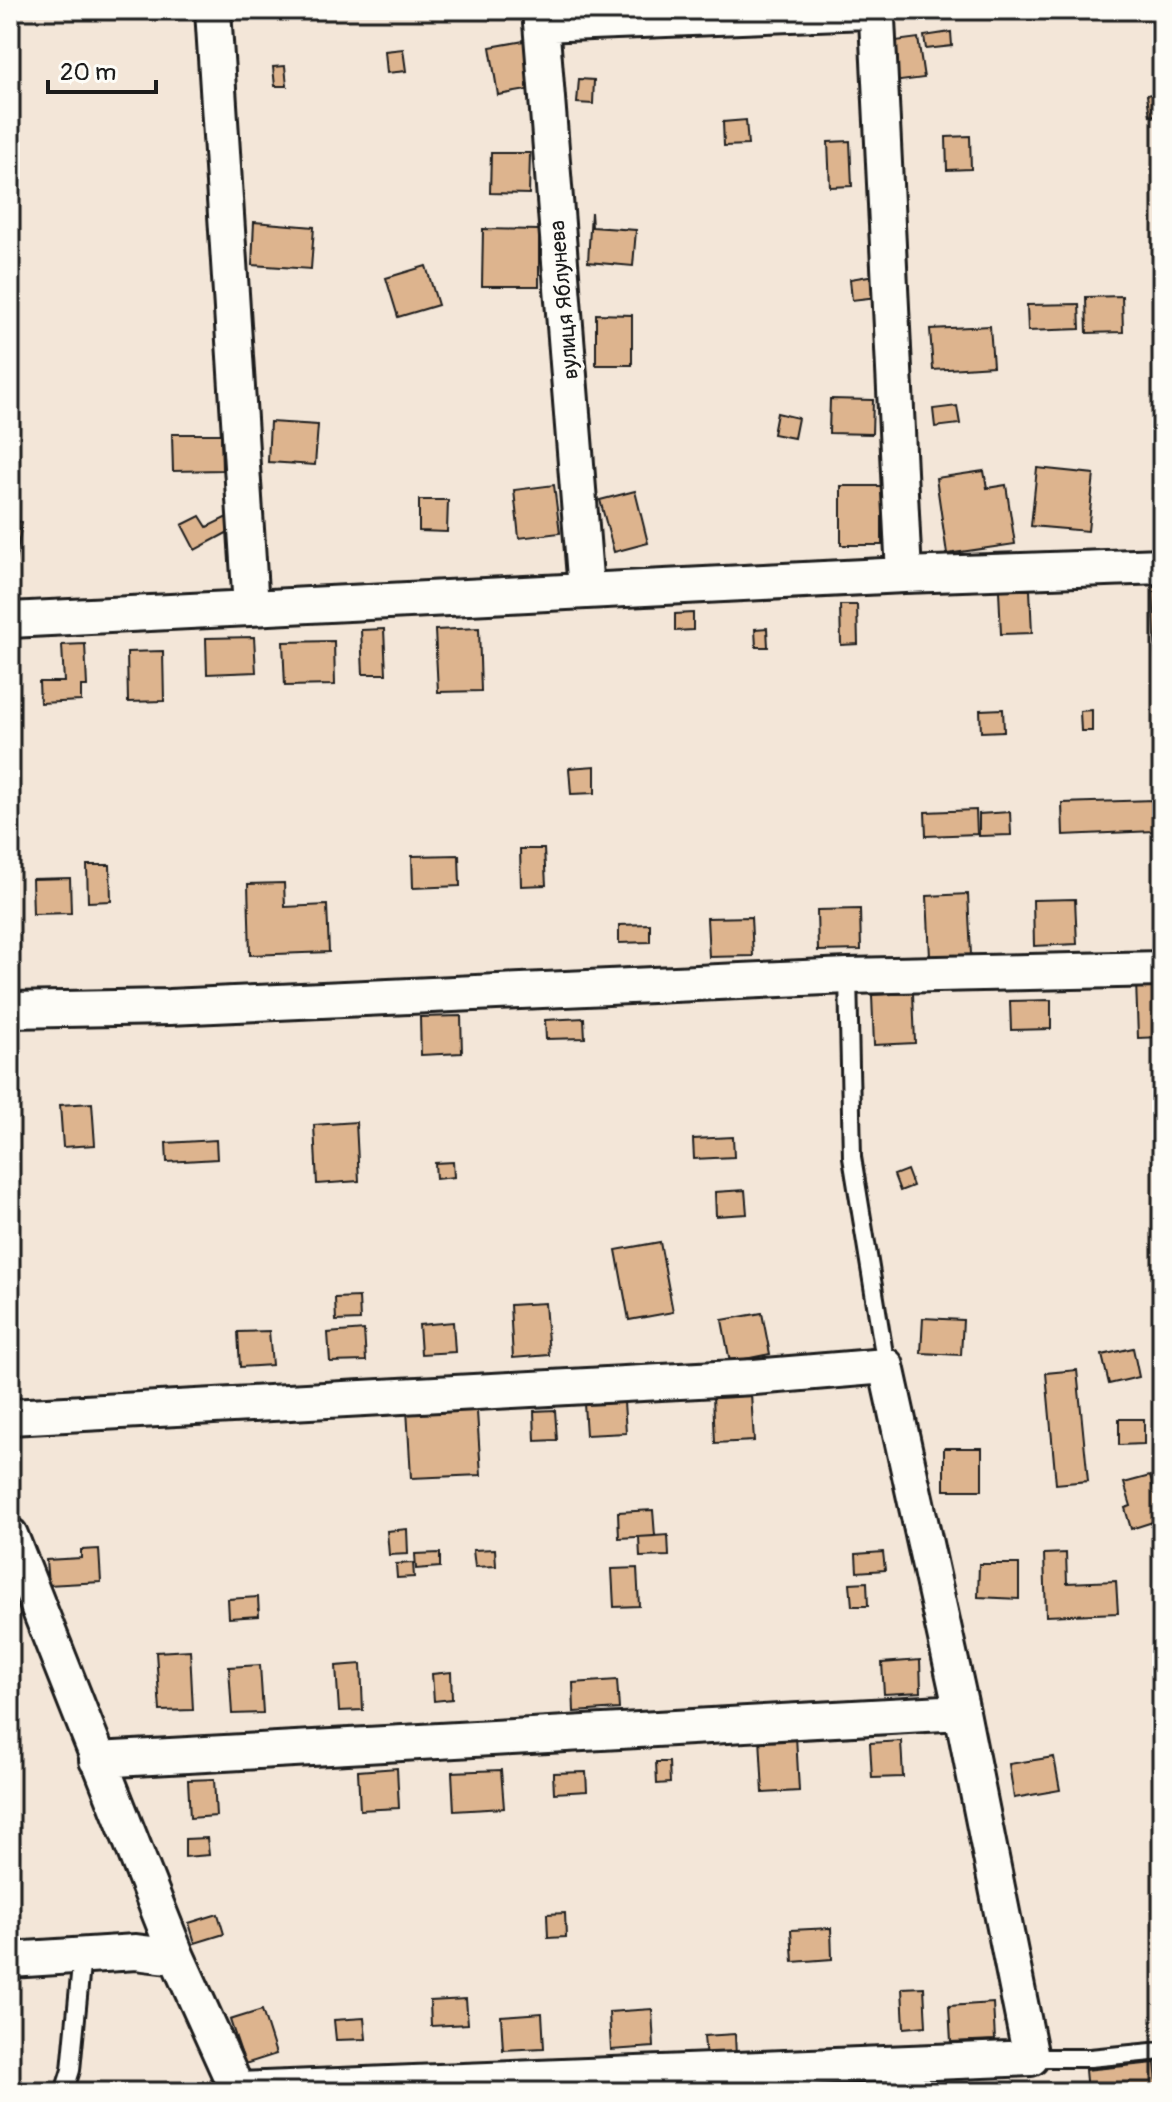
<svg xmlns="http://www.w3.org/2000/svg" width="1172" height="2102" viewBox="0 0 1172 2102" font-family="Pangolin,sans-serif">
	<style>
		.building { fill: #ddb48e; stroke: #1c1c1c; stroke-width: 2 }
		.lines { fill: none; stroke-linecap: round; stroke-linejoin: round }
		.service-casing { stroke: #1c1c1c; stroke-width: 22 }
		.minor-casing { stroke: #1c1c1c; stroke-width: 40 }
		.service { stroke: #fdfcf7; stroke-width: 16 }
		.minor { stroke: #fdfcf7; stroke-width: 34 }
		.labels { text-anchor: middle; stroke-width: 7; stroke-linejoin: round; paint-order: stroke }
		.street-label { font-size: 22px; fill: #1c1c1c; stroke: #fdfcf7 }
	</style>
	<rect width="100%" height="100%" fill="#f3e6d8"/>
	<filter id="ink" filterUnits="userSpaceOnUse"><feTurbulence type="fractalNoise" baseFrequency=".0125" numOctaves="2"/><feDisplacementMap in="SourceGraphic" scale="16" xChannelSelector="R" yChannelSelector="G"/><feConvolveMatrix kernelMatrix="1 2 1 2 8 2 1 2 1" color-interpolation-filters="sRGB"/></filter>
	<g filter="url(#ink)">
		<path class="building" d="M 951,32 L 952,46 L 926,49 L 924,36 Z
			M 918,38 L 924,78 L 893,82 L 888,42 Z
			M 524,41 L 533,89 L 498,95 L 490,47 Z
			M 403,49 L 406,71 L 387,73 L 385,51 Z
			M 285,66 L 287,86 L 275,86 L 273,67 Z
			M 579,79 L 594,80 L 593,104 L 577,103 Z
			M 1162,92 L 1162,114 L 1150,116 L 1147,95 Z
			M 746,120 L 748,145 L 724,146 L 723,122 Z
			M 970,136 L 971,169 L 947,170 L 946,137 Z
			M 850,141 L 852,186 L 830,187 L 828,142 Z
			M 491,153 L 530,153 L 529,194 L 490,193 Z
			M 591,212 L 592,227 L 636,230 L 633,266 L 588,262 Z
			M 254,222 L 314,227 L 311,269 L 252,265 Z
			M 483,229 L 539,230 L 539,286 L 482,286 Z
			M 426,266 L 438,305 L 398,317 L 386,278 Z
			M 875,275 L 877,297 L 852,300 L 850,279 Z
			M 1122,296 L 1123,332 L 1087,333 L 1086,297 Z
			M 1079,304 L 1080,329 L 1028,331 L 1027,305 Z
			M 596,314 L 632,315 L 632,365 L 596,365 Z
			M 990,326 L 993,366 L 933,370 L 930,329 Z
			M 830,399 L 873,400 L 872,434 L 829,433 Z
			M 957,406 L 960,424 L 935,427 L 933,409 Z
			M 777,413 L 798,418 L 794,438 L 773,434 Z
			M 270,422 L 318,425 L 315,465 L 268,462 Z
			M 172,434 L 221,434 L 222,470 L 173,471 Z
			M 1037,468 L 1094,474 L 1088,531 L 1031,526 Z
			M 984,471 L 987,488 L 1006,485 L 1015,544 L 947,554 L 936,478 Z
			M 554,485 L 560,533 L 519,538 L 514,490 Z
			M 841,486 L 882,486 L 882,545 L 841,545 Z
			M 635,491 L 648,543 L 614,552 L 600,500 Z
			M 419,500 L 448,500 L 447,532 L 419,531 Z
			M 200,516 L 207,527 L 227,517 L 234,529 L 195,550 L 182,525 Z
			M 10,520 L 22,522 L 11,589 L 10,588 Z
			M 1162,583 L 1162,662 L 1156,662 L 1153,584 Z
			M 999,590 L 1030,590 L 1032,633 L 1001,634 Z
			M 840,605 L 857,605 L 858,644 L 841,645 Z
			M 693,613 L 693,630 L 675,631 L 675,614 Z
			M 479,628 L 481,691 L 438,692 L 435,630 Z
			M 767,628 L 768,647 L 756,647 L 755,629 Z
			M 384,629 L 386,674 L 363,674 L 361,630 Z
			M 254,637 L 256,672 L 207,674 L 206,638 Z
			M 334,641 L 335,685 L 285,686 L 283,642 Z
			M 85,644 L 87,686 L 81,686 L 81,701 L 40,703 L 39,682 L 64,682 L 62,645 Z
			M 163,651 L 164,701 L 128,702 L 127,652 Z
			M 1003,709 L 1004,731 L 981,732 L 980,710 Z
			M 1092,710 L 1092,731 L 1081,731 L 1080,711 Z
			M 595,766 L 595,793 L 571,794 L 569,768 Z
			M 1153,800 L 1154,831 L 1063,835 L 1062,803 Z
			M 976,810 L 977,834 L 926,836 L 925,812 Z
			M 1010,812 L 1011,835 L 979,836 L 979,814 Z
			M 520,849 L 544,849 L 546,885 L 521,886 Z
			M 459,855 L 460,886 L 413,888 L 412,856 Z
			M 87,865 L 110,865 L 111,901 L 88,902 Z
			M 70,878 L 71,913 L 33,914 L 32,879 Z
			M 284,883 L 285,907 L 327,905 L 329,952 L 250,955 L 248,884 Z
			M 968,894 L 971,955 L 930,957 L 927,896 Z
			M 1075,899 L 1077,944 L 1034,946 L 1033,900 Z
			M 860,909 L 861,950 L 818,951 L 817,910 Z
			M 751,917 L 753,956 L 709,957 L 707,918 Z
			M 650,924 L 650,942 L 619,943 L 619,925 Z
			M 1136,981 L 1162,981 L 1162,1037 L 1138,1038 Z
			M 913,993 L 915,1043 L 874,1045 L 872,995 Z
			M 1051,1000 L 1051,1029 L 1011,1030 L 1010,1001 Z
			M 461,1016 L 462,1053 L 421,1055 L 420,1017 Z
			M 584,1018 L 585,1038 L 546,1039 L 545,1020 Z
			M 92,1103 L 95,1145 L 63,1147 L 60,1105 Z
			M 356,1122 L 359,1181 L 317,1184 L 314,1125 Z
			M 733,1137 L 734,1157 L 694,1159 L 693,1139 Z
			M 216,1140 L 217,1159 L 167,1162 L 166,1143 Z
			M 453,1162 L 454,1177 L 436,1179 L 435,1163 Z
			M 907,1170 L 913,1186 L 900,1191 L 894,1175 Z
			M 745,1190 L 747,1214 L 716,1216 L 715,1192 Z
			M 660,1242 L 673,1312 L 629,1320 L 616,1250 Z
			M 359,1297 L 360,1320 L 336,1321 L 335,1298 Z
			M 545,1303 L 549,1355 L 513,1358 L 510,1305 Z
			M 762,1313 L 770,1354 L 730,1362 L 722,1320 Z
			M 923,1318 L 963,1320 L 961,1355 L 921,1353 Z
			M 453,1322 L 455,1352 L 421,1354 L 419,1325 Z
			M 364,1330 L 366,1361 L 330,1362 L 328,1333 Z
			M 269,1331 L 272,1365 L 240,1367 L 238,1332 Z
			M 1133,1348 L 1139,1377 L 1109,1384 L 1102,1355 Z
			M 1077,1370 L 1088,1481 L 1056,1484 L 1046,1373 Z
			M 751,1394 L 754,1441 L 715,1443 L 713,1396 Z
			M 476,1396 L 481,1475 L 411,1478 L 407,1409 Z
			M 624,1402 L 626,1433 L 586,1435 L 584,1404 Z
			M 555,1410 L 557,1440 L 535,1441 L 534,1411 Z
			M 1119,1419 L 1144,1419 L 1144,1444 L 1119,1445 Z
			M 944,1448 L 982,1448 L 982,1490 L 944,1490 Z
			M 1150,1476 L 1162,1519 L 1131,1529 L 1125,1508 L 1131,1506 L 1124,1483 Z
			M 653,1510 L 655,1536 L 619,1538 L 618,1512 Z
			M 407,1529 L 408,1554 L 389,1555 L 387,1531 Z
			M 668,1535 L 669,1556 L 640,1557 L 639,1537 Z
			M 99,1549 L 101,1582 L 48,1585 L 46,1560 L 81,1558 L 81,1550 Z
			M 495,1549 L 496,1566 L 475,1567 L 473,1550 Z
			M 883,1552 L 885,1570 L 857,1572 L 856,1554 Z
			M 440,1553 L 440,1567 L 416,1569 L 415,1554 Z
			M 1066,1553 L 1067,1583 L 1116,1581 L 1118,1613 L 1046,1616 L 1044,1554 Z
			M 413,1563 L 414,1577 L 397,1578 L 396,1564 Z
			M 979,1564 L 1019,1564 L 1019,1599 L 978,1597 Z
			M 637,1568 L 639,1606 L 614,1607 L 612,1569 Z
			M 867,1582 L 868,1606 L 852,1606 L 850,1583 Z
			M 258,1597 L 259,1616 L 229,1618 L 228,1599 Z
			M 190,1650 L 193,1710 L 160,1711 L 156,1652 Z
			M 920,1660 L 921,1692 L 884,1694 L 882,1663 Z
			M 361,1664 L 363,1710 L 339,1711 L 336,1666 Z
			M 260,1665 L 263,1713 L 232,1714 L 229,1667 Z
			M 451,1672 L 452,1699 L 434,1701 L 432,1674 Z
			M 617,1680 L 619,1709 L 574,1712 L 573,1683 Z
			M 796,1736 L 799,1791 L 763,1793 L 760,1738 Z
			M 901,1741 L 903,1777 L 872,1778 L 870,1743 Z
			M 1054,1757 L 1060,1790 L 1014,1798 L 1009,1764 Z
			M 656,1762 L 669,1762 L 670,1783 L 657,1784 Z
			M 397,1768 L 399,1808 L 360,1810 L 358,1771 Z
			M 501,1770 L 504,1808 L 454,1811 L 452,1772 Z
			M 586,1772 L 587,1791 L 554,1793 L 553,1773 Z
			M 214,1779 L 216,1816 L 190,1818 L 188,1780 Z
			M 207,1838 L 209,1855 L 185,1857 L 185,1839 Z
			M 565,1913 L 566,1937 L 548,1938 L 547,1914 Z
			M 218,1914 L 224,1934 L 195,1943 L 189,1923 Z
			M 831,1928 L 832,1959 L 793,1962 L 791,1930 Z
			M 924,1987 L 926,2026 L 904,2028 L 902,1988 Z
			M 466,1999 L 468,2024 L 431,2026 L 430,2001 Z
			M 993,2003 L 995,2040 L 951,2042 L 949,2006 Z
			M 652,2009 L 654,2047 L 611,2050 L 609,2012 Z
			M 262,2010 L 276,2054 L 245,2064 L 230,2020 Z
			M 542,2013 L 544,2048 L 503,2050 L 501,2016 Z
			M 364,2018 L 366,2039 L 336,2040 L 334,2020 Z
			M 735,2034 L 736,2057 L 706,2059 L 704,2036 Z
			M 1155,2063 L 1158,2092 L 1087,2092 L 1085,2070 Z"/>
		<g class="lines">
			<g class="service-casing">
				<path id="service" d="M 848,976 L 852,1157 L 886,1366
					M 1031,2058 L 1090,2058 L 1162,2051
					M 64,2092 L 71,2070 L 82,1955"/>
			</g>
			<g class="minor-casing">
				<path id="minor" d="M 213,10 L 251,608
					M 540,10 L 586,590
					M 541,24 L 867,11 L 877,19 L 904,575
					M 10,620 L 904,575 L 1162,566
					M 10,1010 L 169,1007 L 848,976 L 1162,969
					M 10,1417 L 754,1377 L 886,1366 L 962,1712 L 1031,2058 L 238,2090
					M 10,1535 L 177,1957 L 238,2092
					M 97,1760 L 962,1712
					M 10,1960 L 136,1952 L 177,1957"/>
			</g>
			<use href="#service" class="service"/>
			<use href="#minor" class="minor"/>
		</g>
	</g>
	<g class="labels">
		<g class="street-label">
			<text transform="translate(563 300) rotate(-95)" y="8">вулиця Яблунева</text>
		</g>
	</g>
	<rect width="1172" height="2102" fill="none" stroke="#fdfcf7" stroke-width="40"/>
	<rect x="20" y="20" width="1132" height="2062" fill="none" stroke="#1c1c1c" stroke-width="3" filter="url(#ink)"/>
	<path d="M48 80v12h108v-12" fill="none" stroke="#1c1c1c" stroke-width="4"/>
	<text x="60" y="80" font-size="24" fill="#1c1c1c" stroke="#fdfcf7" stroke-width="6" paint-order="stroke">20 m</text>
</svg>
